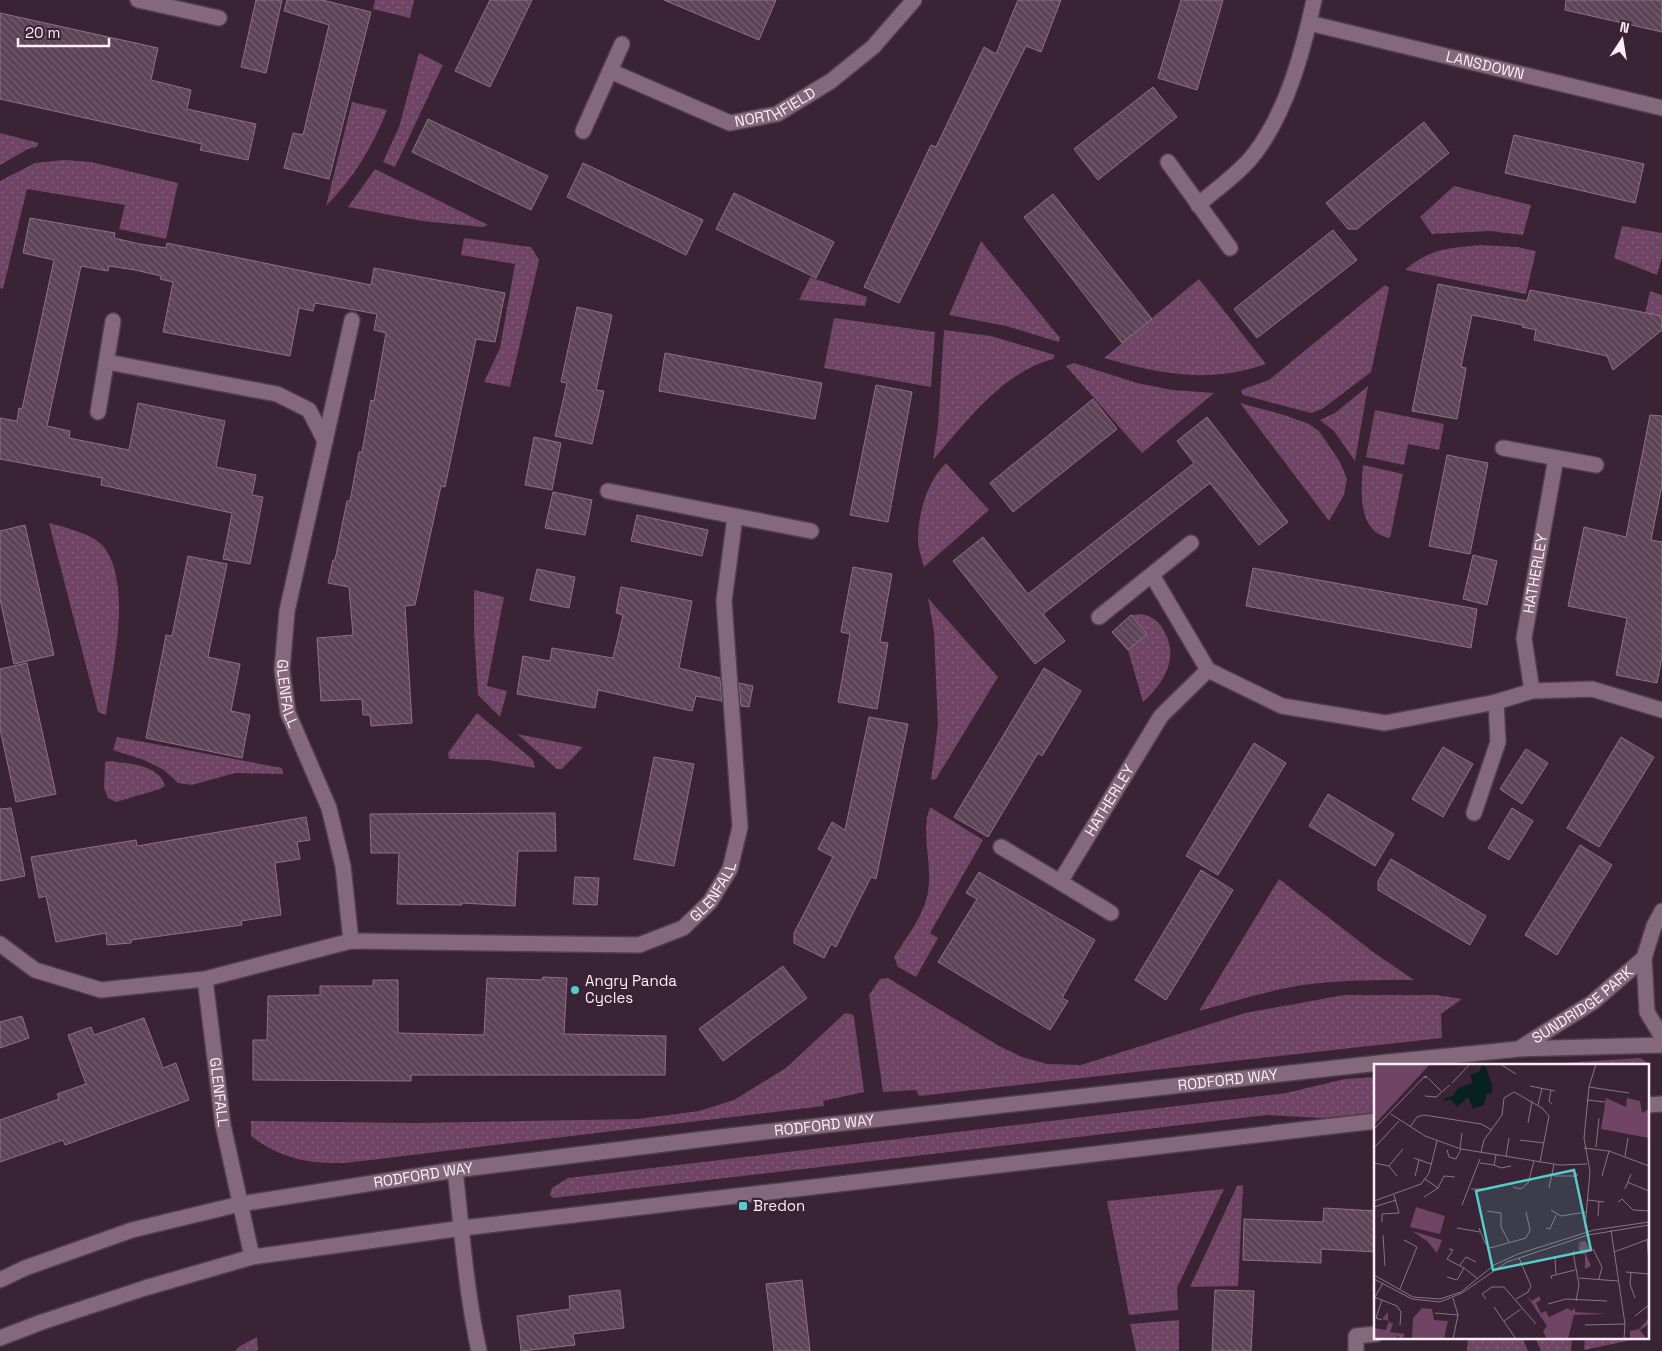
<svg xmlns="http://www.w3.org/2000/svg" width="1662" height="1351" viewBox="0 0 1662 1351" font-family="'Space Grotesk',sans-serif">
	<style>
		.grass { fill: url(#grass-dots) }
		.building { fill: url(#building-back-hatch); stroke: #8d7185 }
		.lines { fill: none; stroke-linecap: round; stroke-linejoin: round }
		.minor-casing { stroke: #513e4c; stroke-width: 18 }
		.minor { stroke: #84697d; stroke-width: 15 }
		.poi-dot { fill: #53cdcb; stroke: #3a2335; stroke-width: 2 }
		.labels { text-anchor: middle; stroke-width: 4.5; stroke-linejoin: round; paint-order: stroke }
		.street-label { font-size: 15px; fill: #fdedf8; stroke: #3a2335 }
		.poi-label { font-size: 15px; fill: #fdedf8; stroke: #3a2335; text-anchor: start }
		.inset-road { fill: none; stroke: #887483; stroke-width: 1 }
		.view { fill: #53cdcb; fill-opacity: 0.15; stroke: #53cdcb; stroke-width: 2.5 }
		.inset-edge { fill: none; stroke: #fdedf8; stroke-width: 2.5 }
	</style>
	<defs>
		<pattern id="grass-dots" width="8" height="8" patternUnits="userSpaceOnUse" patternTransform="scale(1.25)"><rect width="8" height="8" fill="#6f4464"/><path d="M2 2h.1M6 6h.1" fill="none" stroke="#845f7b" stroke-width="1.8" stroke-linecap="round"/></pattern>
		<pattern id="building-back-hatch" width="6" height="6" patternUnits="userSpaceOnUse" patternTransform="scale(1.25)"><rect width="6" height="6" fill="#5d4356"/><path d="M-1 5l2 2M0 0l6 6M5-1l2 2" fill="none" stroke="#755e6f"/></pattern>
	</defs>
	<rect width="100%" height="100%" fill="#3a2335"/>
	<path class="grass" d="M 375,0 L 414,0 L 410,18 L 373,9 Z
		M 419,53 L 443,65 L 395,167 L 383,162 L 399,127 Z
		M 352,102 L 387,110 C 373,146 354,178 326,206 Z
		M 0,133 L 39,143 L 37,147 L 28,149 L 0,165 Z
		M 64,160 L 91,162 L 178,183 L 166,239 L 119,229 L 125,205 L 27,189 L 3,289 L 0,288 L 0,181 L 35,163 Z
		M 375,169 L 488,225 L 483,227 L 422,221 L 348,207 Z
		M 1454,186 L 1531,205 L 1523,235 L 1490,231 L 1432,234 L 1420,217 Z
		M 1622,226 L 1662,233 L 1662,257 L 1657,275 L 1614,258 Z
		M 464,238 L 531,247 L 539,260 L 510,387 L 484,382 L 500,348 L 515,264 L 461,255 Z
		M 981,241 L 1060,338 L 1059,342 L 1006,326 L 949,315 Z
		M 1479,245 L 1517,247 L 1536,251 L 1526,294 L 1405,270 C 1431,248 1446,249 1479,245 Z
		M 810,277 L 867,297 L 865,306 L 799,300 Z
		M 1199,279 L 1266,364 C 1209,384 1160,374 1104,358 Z
		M 1385,285 L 1389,288 L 1371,372 L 1322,409 L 1311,413 L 1243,395 L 1241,390 L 1269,380 Z
		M 1650,291 L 1662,295 L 1662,322 L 1644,318 Z
		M 834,318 L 935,332 L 931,387 L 824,368 Z
		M 944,330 L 991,336 L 1055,355 L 1053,359 C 1001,373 967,421 933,460 L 938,426 Z
		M 1074,363 L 1137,383 L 1172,390 L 1214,393 L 1142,453 L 1066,366 Z
		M 1368,386 L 1355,461 L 1334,431 L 1320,420 L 1335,413 Z
		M 1240,403 L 1284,415 L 1309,424 L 1319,431 L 1340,462 L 1347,479 L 1344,495 L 1329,521 Z
		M 1375,410 L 1444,424 L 1439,450 L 1408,444 L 1404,465 L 1366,457 Z
		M 946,463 L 989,510 L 924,567 C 922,559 918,549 918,540 C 918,513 927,482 946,463 Z
		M 1363,465 L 1403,474 L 1390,538 C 1357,533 1361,490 1363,465 Z
		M 49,523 C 64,527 94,534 104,547 C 133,586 112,669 106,715 L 98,712 Z
		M 474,590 L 504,597 L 487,686 L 507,691 L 500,717 L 478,695 L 474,631 Z
		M 928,598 L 998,677 L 936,779 L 931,780 L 938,725 L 934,632 Z
		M 1142,614 C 1154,617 1160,622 1165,633 C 1179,659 1163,684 1143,702 L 1128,650 L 1147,634 L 1131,615 Z
		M 477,713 L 533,760 L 535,768 L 489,760 L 449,759 L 448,753 Z
		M 517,734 L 583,747 L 562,769 L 557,769 Z
		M 117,737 L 282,768 L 283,774 L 235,773 L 192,785 L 178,783 L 164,770 L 144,760 L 113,750 Z
		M 107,761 C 126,763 159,764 165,786 L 160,789 L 116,802 L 108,798 L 104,788 L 105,763 Z
		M 930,807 L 983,840 L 930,933 L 938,938 L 916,977 L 898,967 L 894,957 C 907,936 924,916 928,892 C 933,863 920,833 930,807 Z
		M 1279,879 L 1373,952 L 1414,980 C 1379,980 1345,980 1310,984 C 1273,989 1235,1001 1199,1011 Z
		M 888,978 L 999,1046 L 1022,1057 L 1047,1064 L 1081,1065 L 1245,1013 L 1344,995 L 1437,995 L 1462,999 L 1441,1014 L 1442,1038 L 919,1096 L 916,1090 L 883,1092 L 869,995 L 880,979 Z
		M 845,1013 L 852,1014 L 854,1017 L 864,1092 L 823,1101 L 824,1106 L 345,1163 C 310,1164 280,1159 251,1136 L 251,1121 L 416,1123 L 638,1119 L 699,1111 L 734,1100 L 786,1068 Z
		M 1640,1058 L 1650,1064 L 1648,1069 L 1648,1065 L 1532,1065 Z
		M 1376,1077 L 1376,1113 L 1323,1118 L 1267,1115 L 553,1198 L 550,1195 L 552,1188 L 568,1178 L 1286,1093 L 1345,1079 Z
		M 1243,1185 L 1238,1286 L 1190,1287 L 1237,1186 Z
		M 1224,1189 L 1177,1288 L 1178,1310 L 1129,1315 L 1107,1201 Z
		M 1179,1320 L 1179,1351 L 1136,1351 L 1130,1324 Z
		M 257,1337 L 258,1351 L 235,1351 L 240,1346 Z
		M 1468,1337 L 1522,1337 L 1528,1351 L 1467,1351 Z
		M 1535,1337 L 1572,1337 L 1571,1351 L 1541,1351 Z
		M 1585,1337 L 1640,1337 L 1641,1338 L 1584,1350 Z"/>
	<path class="building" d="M 256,0 L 282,0 L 266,73 L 241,67 Z
		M 287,0 L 322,0 L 371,12 L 329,179 L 284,168 L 293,133 L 303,135 L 329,25 L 284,11 Z
		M 490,0 L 532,0 L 490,87 L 455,71 Z
		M 664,0 L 776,0 L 759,40 Z
		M 1018,0 L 1061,0 L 1041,52 L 1026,46 L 899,303 L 864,287 L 931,145 L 936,147 L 984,47 L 996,54 Z
		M 1181,0 L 1223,0 L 1197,90 L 1158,78 Z
		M 1566,0 L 1662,0 L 1662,32 L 1565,10 Z
		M 0,13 L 158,48 L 151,80 L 191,90 L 187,109 L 256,124 L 248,160 L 200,150 L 202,144 L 0,99 Z
		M 1153,87 L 1177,117 L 1098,180 L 1074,149 Z
		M 428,119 L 548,176 L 531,210 L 412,152 Z
		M 1424,122 L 1449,153 L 1357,229 L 1348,229 L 1326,203 Z
		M 1514,135 L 1644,164 L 1635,203 L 1505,173 Z
		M 583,163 L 703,220 L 686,255 L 567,197 Z
		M 734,193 L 834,242 L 816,278 L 716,229 Z
		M 1053,194 L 1152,319 L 1122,343 L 1024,217 Z
		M 30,218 L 115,233 L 114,238 L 140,244 L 166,248 L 167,243 L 371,285 L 374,268 L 505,293 L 495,342 L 476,339 L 445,487 L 441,486 L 415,605 L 405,606 L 412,723 L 371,726 L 370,715 L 363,715 L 362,699 L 321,701 L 317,638 L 353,635 L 349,587 L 328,583 L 333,560 L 335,560 L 347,501 L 350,501 L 359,452 L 362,452 L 371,400 L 374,401 L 386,333 L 374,330 L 377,314 L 315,303 L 313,311 L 299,308 L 290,356 L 163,332 L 173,282 L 160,279 L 161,276 L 135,270 L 109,266 L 108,271 L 81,266 L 47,426 L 70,431 L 69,438 L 129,450 L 138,403 L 225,421 L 216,467 L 256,475 L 252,495 L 263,497 L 250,564 L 223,559 L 232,513 L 101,485 L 102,478 L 0,459 L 0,418 L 17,421 L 19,408 L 22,409 L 54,260 L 23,253 Z
		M 1333,230 L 1357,260 L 1257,338 L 1234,309 Z
		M 1438,284 L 1527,301 L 1530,290 L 1662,316 L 1662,330 L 1613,370 L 1607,356 L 1534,340 L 1536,330 L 1522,327 L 1523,325 L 1472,315 L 1461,367 L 1466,368 L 1457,419 L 1412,411 Z
		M 577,307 L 612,315 L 596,390 L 604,391 L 592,444 L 555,436 L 567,383 L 561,382 Z
		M 665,353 L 822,383 L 815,419 L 659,391 Z
		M 876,385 L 912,392 L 888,522 L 850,515 Z
		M 1093,399 L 1117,429 L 1013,512 L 990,483 Z
		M 1650,415 L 1662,416 L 1662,485 L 1651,540 L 1662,542 L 1662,657 L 1657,683 L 1616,675 L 1627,618 L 1568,606 L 1584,527 L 1626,537 Z
		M 1207,417 L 1288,522 L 1259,545 L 1210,483 L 1043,614 L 1065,641 L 1035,664 L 953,561 L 983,537 L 1028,594 L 1194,463 L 1177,441 Z
		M 534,437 L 561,443 L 552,490 L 525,485 Z
		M 1447,455 L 1488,463 L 1470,554 L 1429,546 Z
		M 553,492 L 592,500 L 585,535 L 545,528 Z
		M 637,515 L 708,530 L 702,556 L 631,541 Z
		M 25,525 L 54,655 L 14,664 L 0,599 L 0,531 Z
		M 1473,555 L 1497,561 L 1487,605 L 1463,599 Z
		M 188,556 L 227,564 L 208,657 L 240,664 L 231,711 L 250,715 L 242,758 L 146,738 L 166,635 L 172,636 Z
		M 853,567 L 892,574 L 880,642 L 888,643 L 877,709 L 838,702 L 850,634 L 841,632 Z
		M 1253,568 L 1477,609 L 1471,648 L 1246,606 Z
		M 537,569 L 575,577 L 569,608 L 530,600 Z
		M 621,587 L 692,601 L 679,668 L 720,678 L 722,701 L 696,696 L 692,711 L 598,690 L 595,708 L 517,694 L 523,656 L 550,661 L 552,648 L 613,658 L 623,615 L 616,613 Z
		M 1131,615 L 1147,634 L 1128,650 L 1112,632 Z
		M 27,663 L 56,794 L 16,802 L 0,729 L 0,669 Z
		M 1044,668 L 1081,691 L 1042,756 L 1038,753 L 988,837 L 954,817 Z
		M 739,683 L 753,686 L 749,707 L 741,706 Z
		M 869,717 L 908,724 L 876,879 L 871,877 L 836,947 L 831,944 L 824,958 L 794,943 L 794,933 L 833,857 L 818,849 L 832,822 L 845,830 Z
		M 1621,737 L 1654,757 L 1599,847 L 1567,828 Z
		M 1254,743 L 1286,763 L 1218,875 L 1186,856 Z
		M 1443,747 L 1473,764 L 1443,817 L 1412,799 Z
		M 1526,749 L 1548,763 L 1522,804 L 1500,789 Z
		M 654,757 L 694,764 L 674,866 L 634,859 Z
		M 1328,794 L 1394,834 L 1375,866 L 1309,826 Z
		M 11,808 L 25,876 L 0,881 L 0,809 Z
		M 1512,808 L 1533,821 L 1509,860 L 1488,848 Z
		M 555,813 L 556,851 L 518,851 L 515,906 L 462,903 L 462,905 L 397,904 L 399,853 L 371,853 L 370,814 Z
		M 306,817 L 310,840 L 297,842 L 300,859 L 275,863 L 281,915 L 241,921 L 242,925 L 131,940 L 131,943 L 107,945 L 106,933 L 56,942 L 46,896 L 39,898 L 31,857 L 136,840 L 137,846 Z
		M 1580,845 L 1612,865 L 1557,955 L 1525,935 Z
		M 1391,859 L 1486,916 L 1470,945 L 1378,890 L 1378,881 Z
		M 1201,870 L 1233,890 L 1166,1000 L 1135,980 Z
		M 979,872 L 1095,940 L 1062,998 L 1068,1001 L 1050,1030 L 938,962 L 977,899 L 966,893 Z
		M 575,877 L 599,878 L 597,905 L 573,904 Z
		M 783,966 L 807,998 L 723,1061 L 699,1029 Z
		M 543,977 L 567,978 L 564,1034 L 666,1036 L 665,1075 L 411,1075 L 411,1081 L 253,1080 L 253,1040 L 267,1040 L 268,996 L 320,995 L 320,986 L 373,986 L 373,980 L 398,980 L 398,1033 L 484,1035 L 487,978 L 542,980 Z
		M 22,1016 L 29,1038 L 0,1048 L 0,1022 Z
		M 144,1018 L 163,1068 L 176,1063 L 189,1100 L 65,1145 L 63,1140 L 0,1162 L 0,1120 L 59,1099 L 57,1094 L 86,1084 L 68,1035 L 91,1027 L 94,1035 Z
		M 1324,1208 L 1376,1211 L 1376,1252 L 1321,1249 L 1321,1263 L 1243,1260 L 1244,1219 L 1323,1222 Z
		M 802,1280 L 810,1351 L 774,1351 L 766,1284 Z
		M 620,1290 L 624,1328 L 573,1334 L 575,1345 L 521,1351 L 517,1316 L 570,1309 L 569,1296 Z
		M 1215,1290 L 1254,1291 L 1251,1351 L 1212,1351 Z"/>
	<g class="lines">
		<g class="minor-casing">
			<g id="minor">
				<path d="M 138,0 L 219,18"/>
				<path id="s1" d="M 1309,23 L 1662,108"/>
				<path id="s2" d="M 610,71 L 730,123 L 777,114 L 831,81 L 873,47 L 914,0"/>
				<path d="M 583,131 L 622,44"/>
				<path d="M 1168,162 L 1230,248"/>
				<path d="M 1198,205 C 1215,190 1241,172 1255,153 C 1287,111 1303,51 1314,0"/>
				<path id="s3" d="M 107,362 L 277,394 L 309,410 L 325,441 L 287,611 L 282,670 L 288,713 L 329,808 L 343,866 L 351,941"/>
				<path d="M 98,412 L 113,321"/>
				<path d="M 325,441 L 352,320"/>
				<path d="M 1503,448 L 1596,465"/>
				<path d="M 608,491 L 811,531"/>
				<path d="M 1152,575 L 1208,670 L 1282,706 L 1385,723 L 1496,702 L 1532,691 L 1592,689 L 1662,710"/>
				<path d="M 1099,617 L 1191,543"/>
				<path id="s4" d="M 1532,691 L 1524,638 L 1556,458"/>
				<path d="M 1474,813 L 1498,742 L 1496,702"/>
				<path id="s5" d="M 1001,847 L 1060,882 L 1161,716 L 1208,670"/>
				<path d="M 1060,882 L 1111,913"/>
				<path d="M 1662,911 L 1654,926 L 1644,958 L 1647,1012 L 1662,1037"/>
				<path id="s6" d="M 0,944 L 35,970 L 101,990 L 205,979 L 351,941 L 639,945 L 683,928 L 710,902 L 730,869 L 740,827 L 724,601 L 735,517"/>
				<path id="s7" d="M 205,979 L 223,1125 L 252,1257"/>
				<path id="s8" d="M 1520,1048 L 1593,1002 L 1644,958"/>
				<path d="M 1648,1105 L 1662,1104"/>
				<path d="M 455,1170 C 462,1231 466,1292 479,1351"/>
				<path id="s9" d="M 0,1280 L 25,1268 L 132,1230 L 240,1204 L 455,1170 L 729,1136 L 1388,1062 L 1519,1049 L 1662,1045"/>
				<path d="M 0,1338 L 42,1322 L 145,1288 L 252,1257 L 463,1228 L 1376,1121"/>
				<path d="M 1356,1351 L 1356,1336 L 1376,1334"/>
			</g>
		</g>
		<use href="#minor" class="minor"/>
	</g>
	<g class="poi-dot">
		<circle cx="575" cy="990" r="5"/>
		<rect x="738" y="1201" width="10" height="10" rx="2.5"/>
	</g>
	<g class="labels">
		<g class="street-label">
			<text dy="5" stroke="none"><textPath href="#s1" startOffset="181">LANSDOWN</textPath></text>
			<text dy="5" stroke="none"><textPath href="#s2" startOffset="179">NORTHFIELD</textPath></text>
			<text dy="5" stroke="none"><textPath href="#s4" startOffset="119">HATHERLEY</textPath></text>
			<text dy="5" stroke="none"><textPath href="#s3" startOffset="501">GLENFALL</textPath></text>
			<text dy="5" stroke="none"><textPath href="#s5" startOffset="164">HATHERLEY</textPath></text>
			<text dy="5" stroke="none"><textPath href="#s6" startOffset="751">GLENFALL</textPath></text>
			<text dy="5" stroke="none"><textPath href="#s8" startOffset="76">SUNDRIDGE PARK</textPath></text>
			<text dy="5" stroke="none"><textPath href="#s9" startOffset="1248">RODFORD WAY</textPath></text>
			<text dy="5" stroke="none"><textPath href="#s7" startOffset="114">GLENFALL</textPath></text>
			<text dy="5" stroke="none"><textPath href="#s9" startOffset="842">RODFORD WAY</textPath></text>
			<text dy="5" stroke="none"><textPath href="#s9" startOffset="438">RODFORD WAY</textPath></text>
		</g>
		<g class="poi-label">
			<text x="585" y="986">Angry Panda<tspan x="585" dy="17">Cycles</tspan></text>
			<text x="753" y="1211">Bredon</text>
		</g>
	</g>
	<g transform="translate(1374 1064)">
		<rect width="275" height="275" fill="#3a2335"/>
		<path d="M 38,167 L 68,176 L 63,189 L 53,177 ZM 211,177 L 216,185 L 212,187 L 215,186 L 212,190 L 217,202 L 211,205 L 211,190 L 206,190 L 204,180 L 207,184 L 205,178 ZM 153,232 L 158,237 L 165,232 L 167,236 L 162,239 L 167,249 L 172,247 L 175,253 L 194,244 L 197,247 L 201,244 L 201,248 L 233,250 L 200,251 L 194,275 L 173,275 L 169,267 L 173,262 ZM 14,248 L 14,257 L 19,260 L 16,268 L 31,270 L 28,275 L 22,271 L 24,275 L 0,275 L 0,264 L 12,266 L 15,257 L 8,255 ZM 275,254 L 275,260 L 266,266 L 272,274 L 256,275 L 256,267 L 265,265 Z" fill="#6f4464"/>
		<path d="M 0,0 L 56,0 L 0,61 ZM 232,34 L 252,43 L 253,34 L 266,37 L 268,49 L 275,45 L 275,74 L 227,65 ZM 42,143 L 71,152 L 66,170 L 36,163 ZM 48,244 L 58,245 L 60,256 L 74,257 L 70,275 L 30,275 L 38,274 L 39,254 ZM178 268a8 8 0 1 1 16 0a8 8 0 1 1-16 0Z" fill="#6f4464"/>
		<path d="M 108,1 L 112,3 L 118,21 L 118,29 L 113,30 L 110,41 L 99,45 L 94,33 L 83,43 L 76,35 L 69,38 L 71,34 L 79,32 L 84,24 L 99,19 L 96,11 L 105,8 Z" fill="#072020"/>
		<path class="inset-road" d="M 126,0 L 142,10M 54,14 L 67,27M 78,19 L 96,0M 156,22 L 181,27M 215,23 L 255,29M 177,26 L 175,37 L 178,40M 51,32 L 62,33 L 76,21M 213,36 L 231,38M 164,41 L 168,24M 17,50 L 51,72 L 87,85 L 186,101 L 213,100M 154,59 L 158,37M 36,63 L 43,53 L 50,51 L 107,60 L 118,66M 0,65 L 50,13 L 53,14 L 52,12 L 50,13M 146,76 L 170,79M 1,83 L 25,57M 222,83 L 225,54M 86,84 L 88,69M 210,84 L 235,87 L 275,102M 73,86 L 75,93 L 82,95 L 87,85M 107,88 L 110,76 L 128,51 L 130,34 L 140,28 L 168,44 L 175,52 L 166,98M 132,92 L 135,74M 251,92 L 254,74M 40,94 L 57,100M 0,99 L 15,102 L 23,112M 106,99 L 120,101 L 122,91M 120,101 L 127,104 L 137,102M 15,102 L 29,85M 41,112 L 45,96M 180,112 L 203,112 L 203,109M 228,112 L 235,87M 51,115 L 64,124 L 70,112 L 81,113M 253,118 L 275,127M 139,123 L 147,125 L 154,119 L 160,97M 175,124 L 180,100M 97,125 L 115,125M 251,125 L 257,110M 50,133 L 64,124M 214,136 L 230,138M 0,137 L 47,120 L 55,109 L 63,77M 244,138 L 248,135 L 259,146 L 275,147M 88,141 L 106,95M 0,143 L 22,136M 177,146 L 187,152 L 212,148M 113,147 L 127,149 L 127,163 L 135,178M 224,152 L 225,137M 8,158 L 8,150 L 25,149 L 20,131M 83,164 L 106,168M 105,164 L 111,179 L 116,184 L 152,174 L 156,166 L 152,148M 172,164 L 176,165 L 182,151M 237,166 L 251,260 L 250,275M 214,168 L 211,163 L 216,108 L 210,74 L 215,23 L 222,0M 9,171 L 11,202M 273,175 L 275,199M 75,185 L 79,186 L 73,195 L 90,204M 219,185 L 228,203 L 225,215M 201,188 L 199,188 L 205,221 L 202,237M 240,188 L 275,175M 181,194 L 182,210M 86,201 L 92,193 L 102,198M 252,208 L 275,210M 257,209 L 256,220 L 261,234M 0,211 L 39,233 L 66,235 L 87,228 L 120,201 L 144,190 L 220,166 L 275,158M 73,213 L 83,216 L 90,204 L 104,215M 205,214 L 244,217M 0,215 L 38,235 L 66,238 L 88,229 L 133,198 L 214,171 L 275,161M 178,215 L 177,212 L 201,206M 26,225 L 43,183 L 30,176M 0,233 L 23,242 L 27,248 L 26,261M 1,233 L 9,219M 79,234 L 84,251 L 79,275M 112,235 L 108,230 L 118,223 L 130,223 L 162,260M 142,235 L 154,228 L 157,222 L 145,194M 174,240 L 192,235 L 233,237M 120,243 L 142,275M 61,249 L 84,251M 261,252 L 275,241M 8,256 L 2,254 L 8,236M 130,257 L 147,245M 211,261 L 251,260"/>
		<path class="view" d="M 200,106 L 217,186 L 119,206 L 102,127 Z"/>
		<rect width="275" height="275" class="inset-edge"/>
	</g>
	<g transform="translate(1622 40) rotate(12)" stroke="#3a2335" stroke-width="4" paint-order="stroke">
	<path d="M0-4L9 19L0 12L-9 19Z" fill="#fdedf8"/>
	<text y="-8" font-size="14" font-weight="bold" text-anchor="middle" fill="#fdedf8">N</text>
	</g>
	<path d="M18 38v8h91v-8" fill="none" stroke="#fdedf8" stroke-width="2.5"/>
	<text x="25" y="38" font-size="15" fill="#fdedf8" stroke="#3a2335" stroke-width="4" paint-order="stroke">20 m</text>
</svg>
